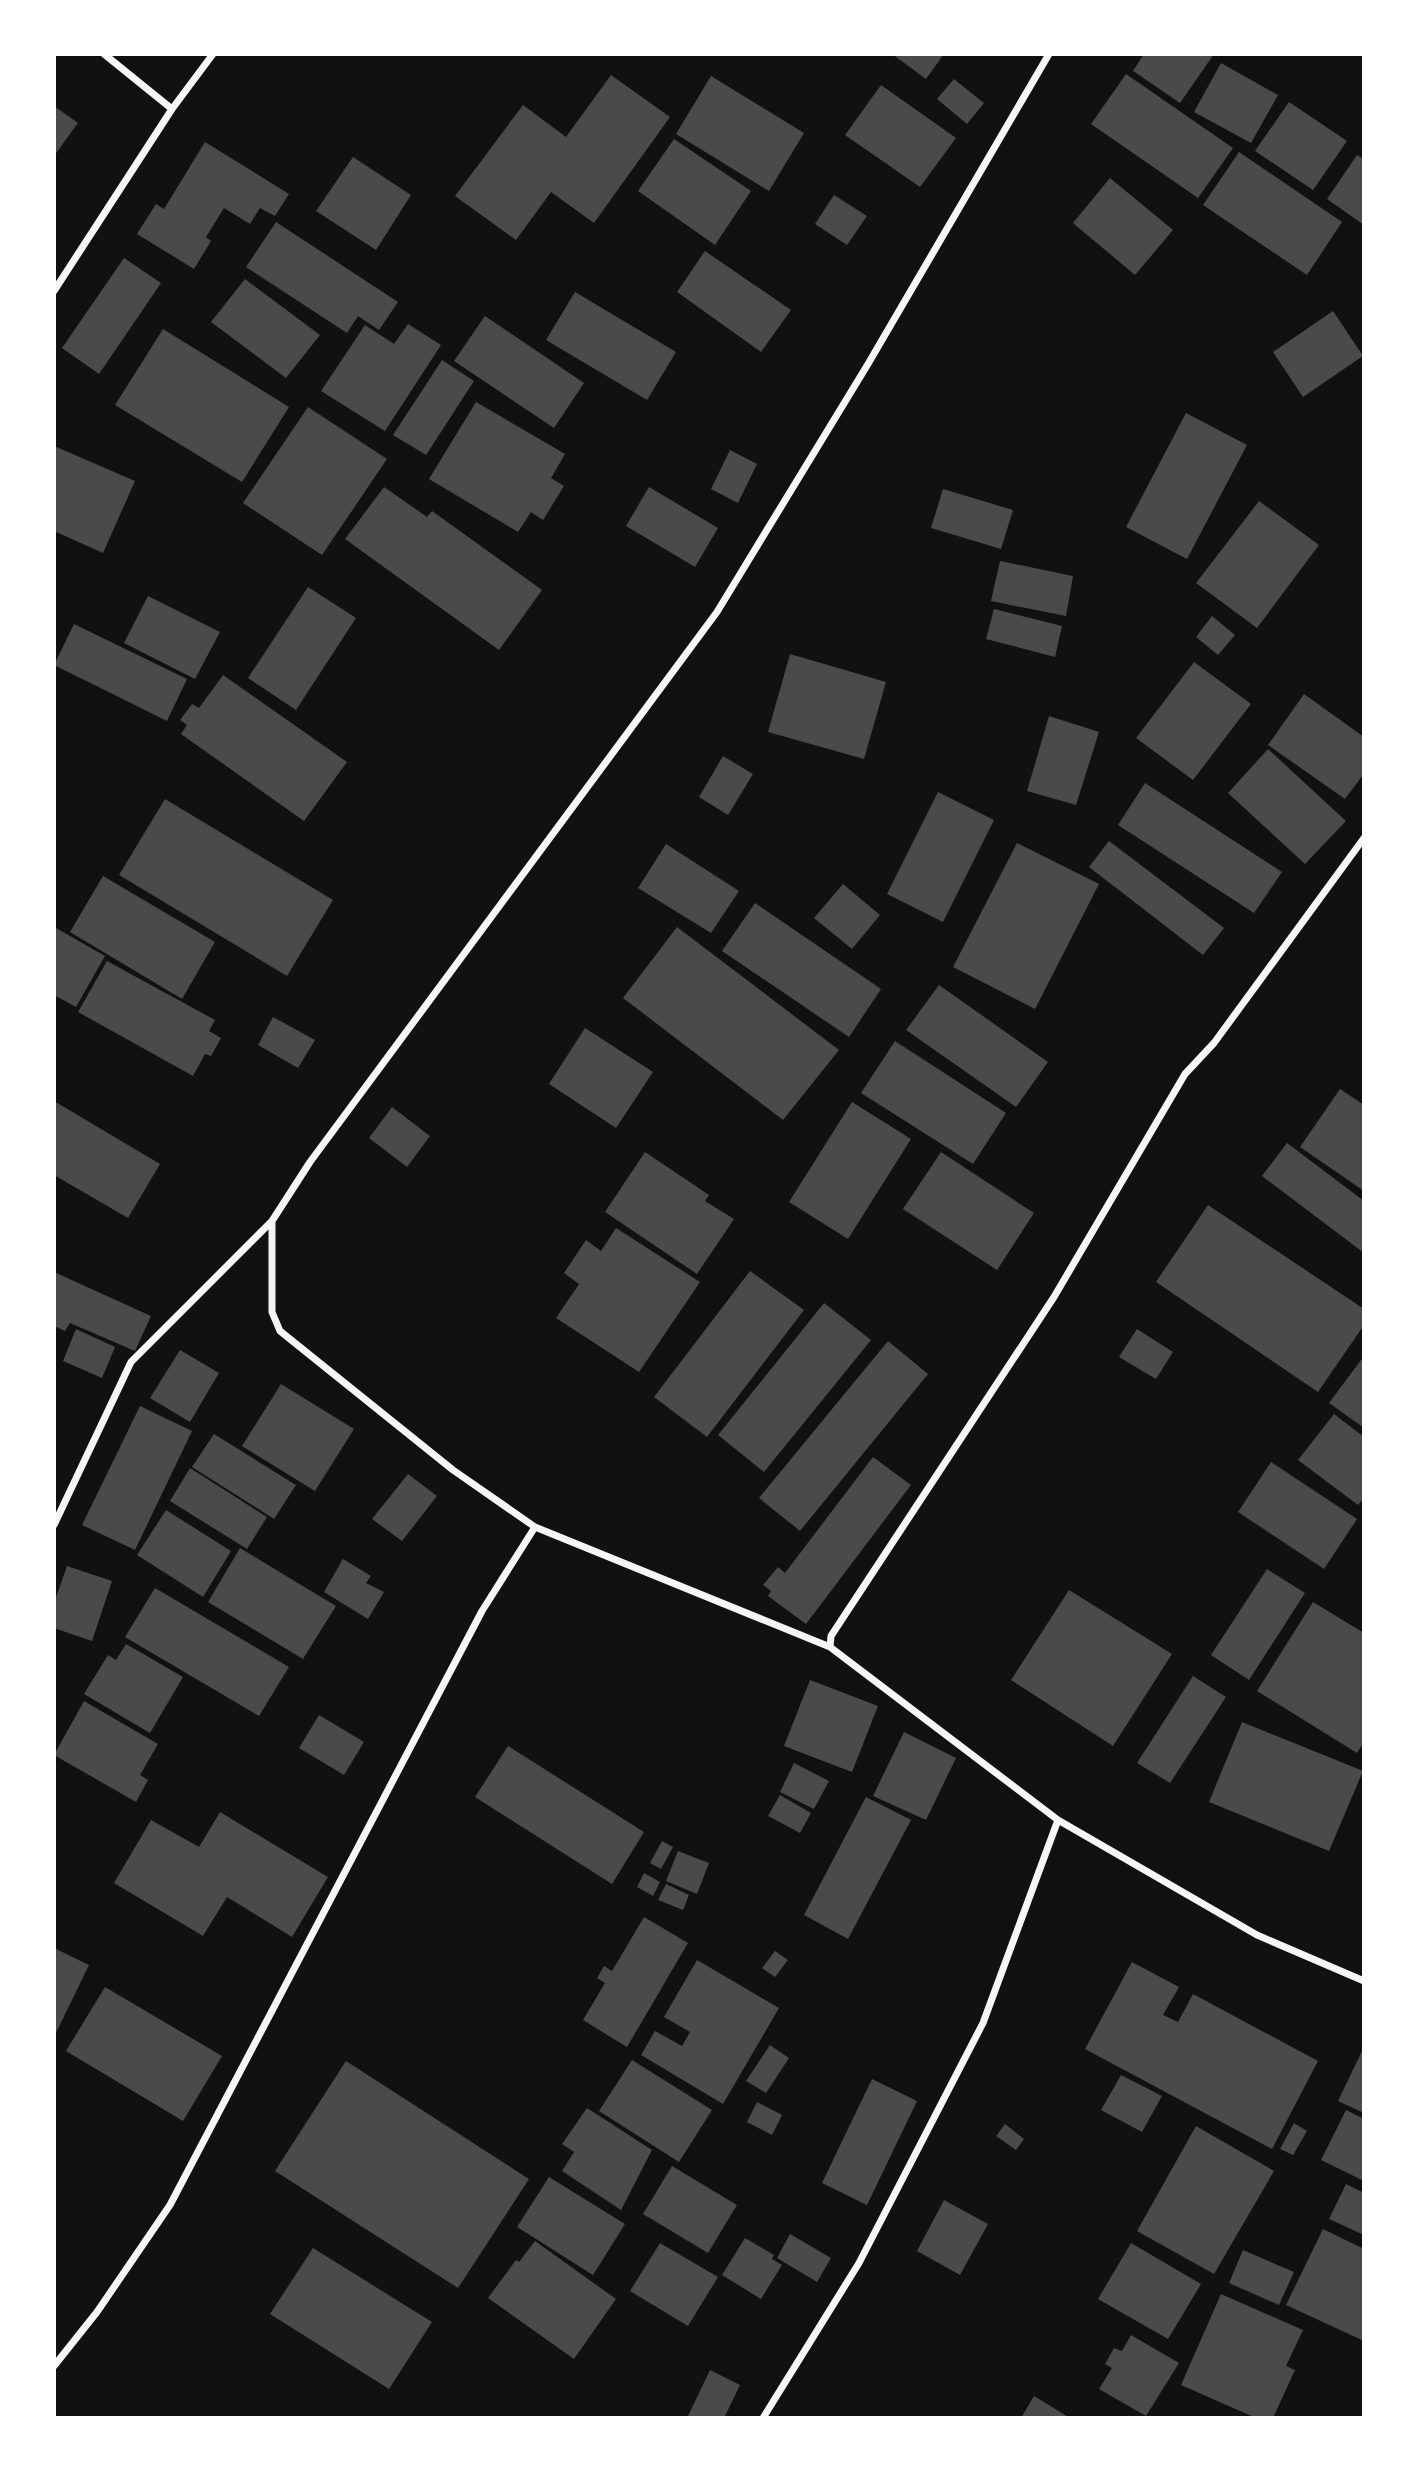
<svg xmlns="http://www.w3.org/2000/svg" width="1418" height="2472" viewBox="0 0 1418 2472" font-family="Merriweather,serif">
	<style>
		.building { fill: #4a4a4a }
		.lines { fill: none; stroke-linecap: round; stroke-linejoin: round }
		.minor { stroke: #f5f5f5; stroke-width: 7 }
	</style>
	<rect width="100%" height="100%" fill="#111"/>
	<path class="building" d="M 892,54 L 944,54 L 926,79 Z
		M 1144,54 L 1214,54 L 1180,103 L 1133,71 Z
		M 1221,63 L 1278,95 L 1251,143 L 1194,112 Z
		M 1126,74 L 1233,148 L 1198,198 L 1091,124 Z
		M 611,75 L 670,117 L 594,223 L 551,192 L 516,240 L 455,196 L 523,105 L 566,137 Z
		M 711,76 L 804,133 L 769,191 L 676,134 Z
		M 954,79 L 984,103 L 967,124 L 937,99 Z
		M 881,85 L 956,138 L 920,187 L 845,135 Z
		M 1289,102 L 1347,141 L 1313,190 L 1255,151 Z
		M 54,106 L 78,123 L 54,156 Z
		M 674,139 L 751,191 L 715,245 L 638,191 Z
		M 205,142 L 289,194 L 275,216 L 260,208 L 250,224 L 224,208 L 206,237 L 211,241 L 194,269 L 137,234 L 156,204 L 164,209 Z
		M 1239,152 L 1342,222 L 1307,275 L 1203,205 Z
		M 1357,155 L 1364,159 L 1364,225 L 1327,199 Z
		M 353,157 L 411,195 L 376,250 L 316,211 Z
		M 1110,178 L 1173,230 L 1135,275 L 1073,223 Z
		M 834,195 L 867,216 L 847,245 L 815,224 Z
		M 276,222 L 398,302 L 379,330 L 358,316 L 347,333 L 246,267 Z
		M 705,251 L 791,310 L 761,352 L 677,292 Z
		M 124,258 L 161,283 L 99,374 L 62,348 Z
		M 245,279 L 320,335 L 286,378 L 211,322 Z
		M 575,292 L 676,352 L 647,400 L 546,340 Z
		M 1333,311 L 1363,356 L 1303,397 L 1273,352 Z
		M 485,316 L 584,383 L 554,428 L 454,361 Z
		M 408,324 L 441,345 L 385,431 L 321,391 L 365,325 L 394,344 Z
		M 163,329 L 289,407 L 242,482 L 115,405 Z
		M 442,360 L 474,381 L 426,455 L 393,435 Z
		M 476,402 L 565,454 L 551,478 L 564,486 L 543,520 L 531,512 L 518,532 L 429,479 Z
		M 308,407 L 387,459 L 322,555 L 243,503 Z
		M 1186,413 L 1247,445 L 1187,559 L 1126,527 Z
		M 54,446 L 135,481 L 103,553 L 54,531 Z
		M 730,450 L 757,464 L 738,503 L 711,489 Z
		M 384,487 L 427,517 L 432,511 L 542,590 L 499,650 L 345,539 Z
		M 649,487 L 718,528 L 695,567 L 626,526 Z
		M 943,489 L 1013,510 L 1001,549 L 931,528 Z
		M 1259,501 L 1319,545 L 1257,628 L 1196,583 Z
		M 1000,561 L 1073,576 L 1066,616 L 991,601 Z
		M 308,587 L 356,618 L 296,710 L 248,678 Z
		M 148,596 L 220,632 L 195,679 L 124,643 Z
		M 994,609 L 1062,626 L 1055,657 L 986,639 Z
		M 1212,616 L 1235,635 L 1218,655 L 1196,637 Z
		M 74,624 L 187,679 L 167,721 L 54,665 Z
		M 790,654 L 886,682 L 864,759 L 768,732 Z
		M 1194,662 L 1251,704 L 1193,780 L 1136,738 Z
		M 223,675 L 347,762 L 304,821 L 181,734 L 187,725 L 180,720 L 192,704 L 199,708 Z
		M 1304,694 L 1364,737 L 1364,777 L 1362,776 L 1345,799 L 1268,745 Z
		M 1049,716 L 1099,732 L 1076,805 L 1027,791 Z
		M 1268,749 L 1346,821 L 1305,864 L 1228,793 Z
		M 723,756 L 753,774 L 728,815 L 699,797 Z
		M 1145,783 L 1282,872 L 1254,913 L 1118,825 Z
		M 938,792 L 994,820 L 943,922 L 887,894 Z
		M 165,799 L 333,900 L 287,976 L 119,875 Z
		M 1109,841 L 1224,928 L 1203,955 L 1089,867 Z
		M 1017,843 L 1099,884 L 1035,1009 L 953,967 Z
		M 666,844 L 739,891 L 711,933 L 638,888 Z
		M 103,876 L 215,942 L 182,999 L 70,932 Z
		M 843,884 L 880,915 L 852,949 L 814,918 Z
		M 755,903 L 881,989 L 849,1037 L 722,951 Z
		M 677,927 L 839,1050 L 783,1120 L 623,998 Z
		M 56,928 L 105,956 L 76,1007 L 54,995 Z
		M 107,961 L 215,1020 L 209,1031 L 221,1038 L 211,1056 L 205,1054 L 193,1076 L 78,1012 Z
		M 939,985 L 1048,1062 L 1016,1107 L 906,1030 Z
		M 273,1017 L 315,1040 L 298,1068 L 258,1045 Z
		M 585,1028 L 653,1072 L 616,1128 L 549,1084 Z
		M 895,1041 L 1006,1113 L 973,1164 L 861,1093 Z
		M 1340,1089 L 1364,1105 L 1364,1191 L 1300,1147 Z
		M 54,1101 L 160,1164 L 128,1218 L 54,1175 Z
		M 852,1102 L 911,1139 L 848,1239 L 789,1202 Z
		M 392,1107 L 430,1136 L 407,1167 L 369,1138 Z
		M 1287,1143 L 1364,1201 L 1364,1253 L 1262,1176 Z
		M 645,1152 L 709,1195 L 705,1201 L 734,1219 L 697,1274 L 605,1212 Z
		M 941,1152 L 1034,1213 L 997,1270 L 903,1209 Z
		M 1208,1205 L 1364,1309 L 1364,1325 L 1318,1392 L 1156,1282 Z
		M 616,1228 L 700,1282 L 639,1372 L 556,1318 L 579,1284 L 564,1273 L 586,1240 L 601,1251 Z
		M 750,1271 L 804,1310 L 707,1437 L 654,1397 Z
		M 54,1272 L 151,1316 L 135,1351 L 70,1323 L 65,1331 L 54,1326 Z
		M 824,1303 L 871,1340 L 764,1472 L 718,1435 Z
		M 76,1329 L 115,1347 L 102,1378 L 63,1361 Z
		M 1137,1329 L 1173,1352 L 1156,1379 L 1119,1357 Z
		M 888,1341 L 928,1374 L 800,1531 L 759,1498 Z
		M 180,1350 L 219,1373 L 190,1422 L 150,1398 Z
		M 1364,1356 L 1364,1428 L 1329,1403 Z
		M 281,1384 L 354,1429 L 315,1491 L 242,1446 Z
		M 140,1406 L 192,1431 L 135,1550 L 82,1525 Z
		M 1334,1414 L 1364,1437 L 1364,1498 L 1358,1505 L 1298,1460 Z
		M 214,1434 L 296,1485 L 274,1519 L 192,1467 Z
		M 873,1457 L 911,1485 L 806,1624 L 768,1596 L 771,1591 L 763,1585 L 778,1567 L 785,1573 Z
		M 1271,1462 L 1357,1519 L 1324,1569 L 1238,1512 Z
		M 190,1468 L 267,1517 L 247,1549 L 170,1501 Z
		M 408,1474 L 437,1496 L 402,1541 L 372,1519 Z
		M 166,1510 L 231,1551 L 203,1597 L 137,1555 Z
		M 240,1548 L 336,1606 L 303,1659 L 208,1602 Z
		M 343,1559 L 371,1576 L 366,1583 L 384,1592 L 368,1619 L 324,1592 Z
		M 67,1566 L 112,1581 L 92,1641 L 54,1628 L 54,1603 Z
		M 1267,1569 L 1305,1593 L 1249,1680 L 1211,1655 Z
		M 155,1588 L 289,1667 L 259,1716 L 125,1637 Z
		M 1069,1590 L 1172,1654 L 1113,1746 L 1011,1680 Z
		M 1313,1602 L 1364,1633 L 1364,1742 L 1357,1753 L 1257,1691 Z
		M 126,1644 L 183,1677 L 150,1733 L 84,1694 L 108,1655 L 116,1660 Z
		M 1193,1676 L 1226,1697 L 1170,1783 L 1137,1763 Z
		M 810,1680 L 878,1706 L 852,1772 L 784,1746 Z
		M 84,1701 L 158,1744 L 140,1775 L 148,1780 L 136,1802 L 54,1755 Z
		M 319,1715 L 364,1742 L 344,1775 L 299,1748 Z
		M 1242,1722 L 1363,1771 L 1329,1851 L 1209,1802 Z
		M 904,1732 L 956,1758 L 926,1820 L 873,1796 Z
		M 508,1746 L 644,1832 L 612,1884 L 475,1797 Z
		M 794,1763 L 829,1781 L 814,1809 L 780,1792 Z
		M 780,1795 L 811,1813 L 800,1833 L 768,1816 Z
		M 866,1797 L 911,1820 L 848,1939 L 804,1915 Z
		M 220,1812 L 328,1877 L 292,1937 L 227,1897 L 203,1936 L 114,1883 L 151,1820 L 199,1847 Z
		M 662,1841 L 673,1847 L 661,1869 L 650,1863 Z
		M 678,1851 L 709,1863 L 697,1894 L 666,1881 Z
		M 644,1873 L 660,1882 L 653,1896 L 637,1887 Z
		M 666,1884 L 689,1895 L 683,1910 L 658,1900 Z
		M 644,1917 L 688,1943 L 627,2047 L 583,2020 L 605,1983 L 597,1978 L 604,1966 L 612,1971 Z
		M 54,1948 L 89,1965 L 54,2037 Z
		M 775,1951 L 788,1960 L 775,1977 L 762,1968 Z
		M 697,1960 L 779,2008 L 723,2104 L 641,2055 L 655,2031 L 682,2046 L 690,2032 L 664,2017 Z
		M 1132,1962 L 1179,1987 L 1163,2015 L 1178,2022 L 1193,1994 L 1318,2061 L 1272,2149 L 1085,2049 Z
		M 105,1987 L 222,2056 L 183,2121 L 66,2051 Z
		M 770,2045 L 789,2058 L 766,2093 L 746,2081 Z
		M 1362,2051 L 1364,2052 L 1364,2113 L 1338,2101 Z
		M 632,2060 L 712,2110 L 679,2162 L 599,2111 Z
		M 346,2061 L 529,2179 L 458,2288 L 275,2171 Z
		M 1121,2075 L 1162,2096 L 1142,2132 L 1101,2110 Z
		M 872,2079 L 917,2101 L 867,2205 L 822,2183 Z
		M 757,2102 L 782,2115 L 772,2135 L 747,2122 Z
		M 587,2108 L 652,2150 L 621,2210 L 562,2171 L 574,2152 L 562,2144 Z
		M 1346,2110 L 1364,2119 L 1364,2181 L 1321,2160 Z
		M 1294,2123 L 1307,2131 L 1293,2155 L 1280,2149 Z
		M 1005,2124 L 1024,2139 L 1016,2150 L 996,2136 Z
		M 1196,2126 L 1274,2171 L 1214,2274 L 1137,2231 Z
		M 672,2166 L 737,2205 L 708,2253 L 643,2214 Z
		M 549,2177 L 625,2224 L 593,2275 L 517,2227 Z
		M 1346,2184 L 1364,2193 L 1364,2235 L 1329,2219 Z
		M 944,2200 L 988,2224 L 960,2275 L 917,2251 Z
		M 1323,2229 L 1364,2249 L 1364,2341 L 1286,2305 Z
		M 790,2234 L 831,2258 L 817,2282 L 777,2258 Z
		M 745,2238 L 774,2255 L 772,2259 L 782,2265 L 761,2299 L 722,2275 Z
		M 535,2241 L 616,2299 L 574,2359 L 488,2298 L 516,2260 L 519,2262 Z
		M 660,2243 L 718,2277 L 688,2326 L 630,2291 Z
		M 1131,2243 L 1201,2284 L 1168,2339 L 1098,2299 Z
		M 313,2248 L 432,2322 L 389,2389 L 270,2314 Z
		M 1243,2250 L 1294,2272 L 1279,2305 L 1229,2283 Z
		M 1221,2294 L 1303,2330 L 1286,2366 L 1295,2370 L 1273,2418 L 1256,2418 L 1181,2385 Z
		M 1131,2335 L 1179,2363 L 1146,2416 L 1099,2389 L 1112,2368 L 1105,2364 L 1114,2348 L 1122,2351 Z
		M 710,2370 L 740,2385 L 724,2418 L 687,2418 Z
		M 1034,2396 L 1070,2418 L 1021,2418 Z"/>
	<g class="lines">
		<path class="minor" d="M 104,54 L 172,109
			M 54,291 L 172,109 L 213,54
			M 54,1525 L 131,1362 L 272,1221
			M 535,1527 L 830,1647 L 1058,1820 L 1257,1935 L 1364,1981
			M 830,1647 L 831,1636 L 1054,1297 L 1185,1074 L 1214,1043 L 1364,838
			M 54,2366 L 97,2312 L 170,2205 L 482,1611 L 535,1527 L 453,1470 L 280,1331 L 272,1312 L 272,1221 L 310,1162 L 717,612 L 868,364 L 1049,54
			M 763,2418 L 859,2263 L 983,2023 L 1058,1820"/>
	</g>
	<rect width="1418" height="2472" fill="none" stroke="#ffffff" stroke-width="112"/>
</svg>
